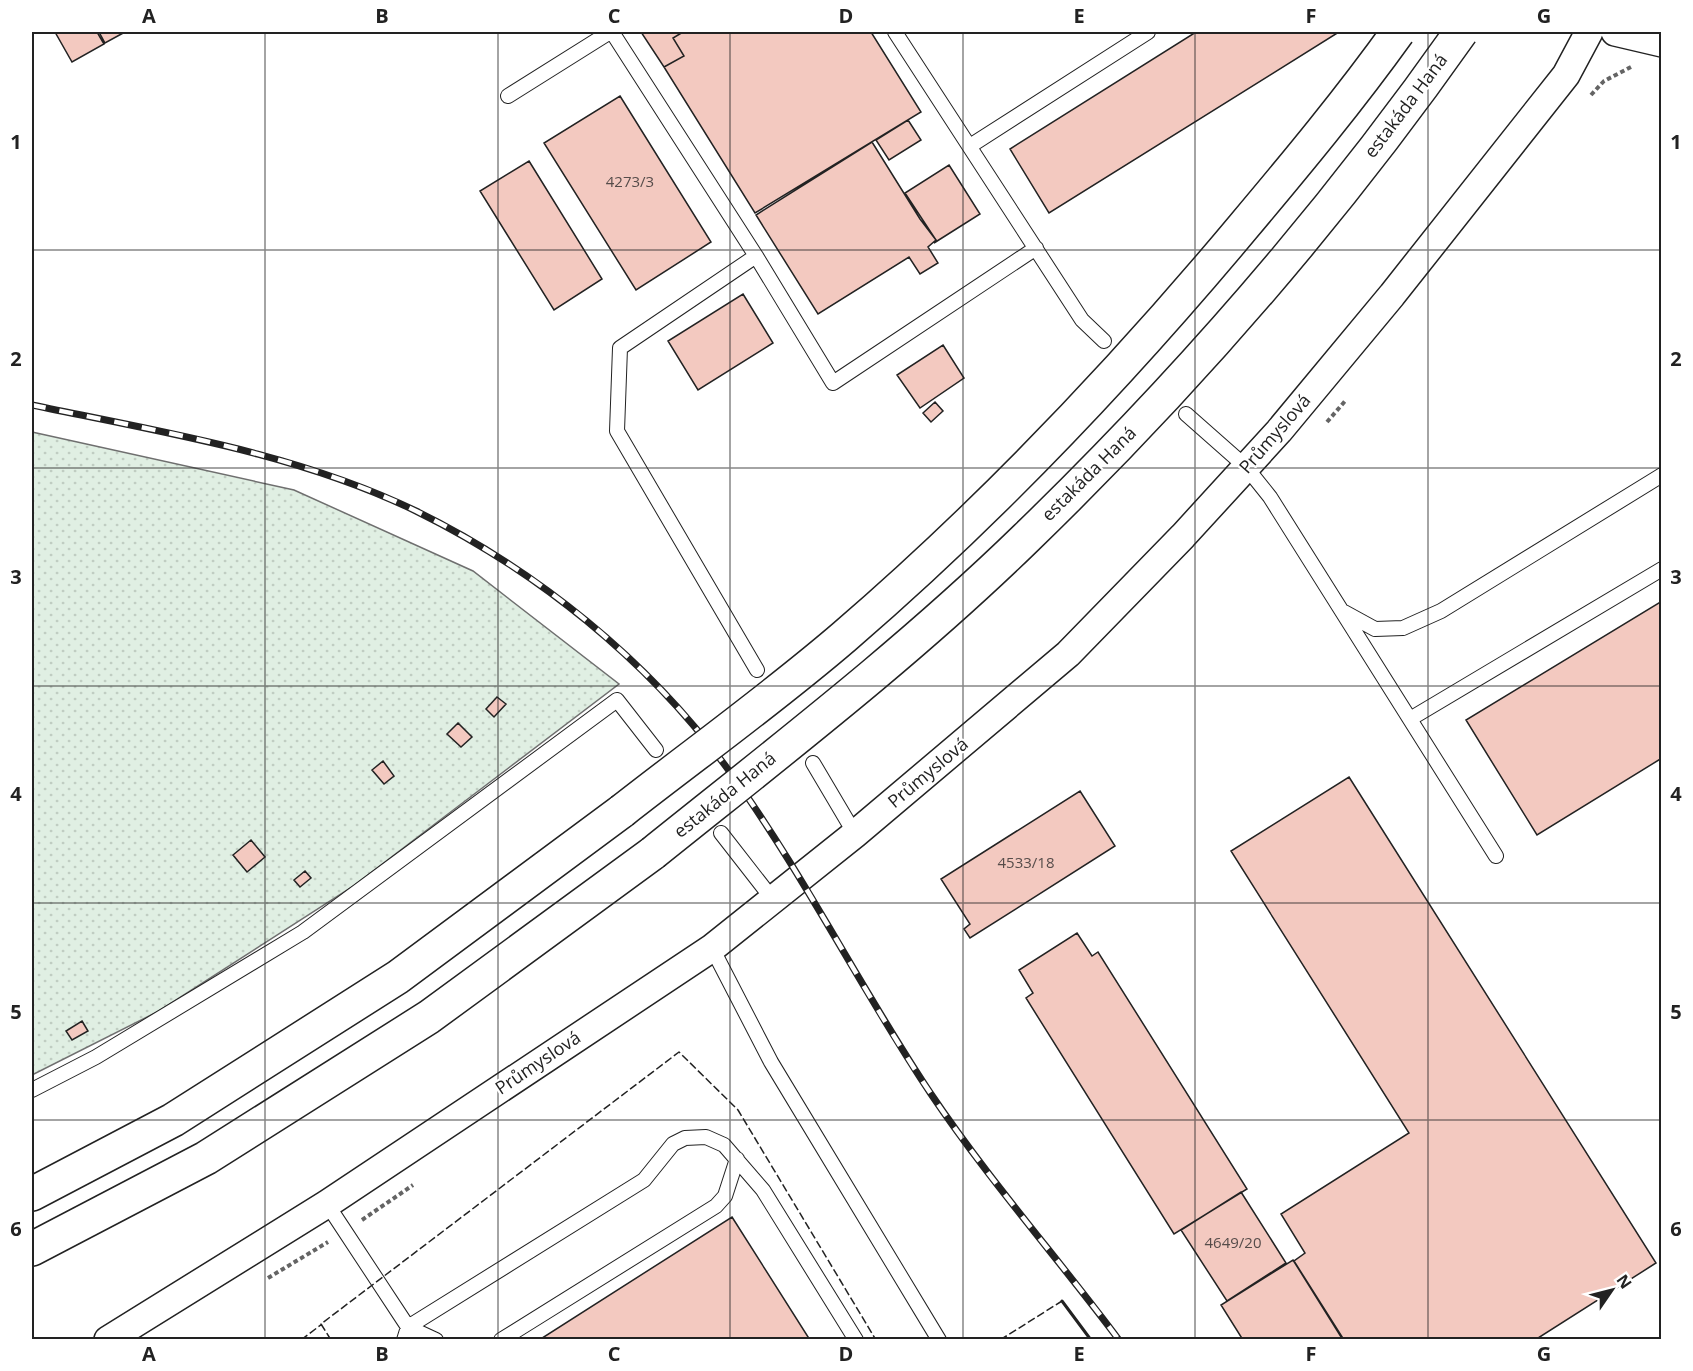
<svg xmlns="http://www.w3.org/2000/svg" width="1693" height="1371" viewBox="0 0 1693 1371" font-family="'Open Sans',sans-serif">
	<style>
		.grass { fill: url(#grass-dots); stroke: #6f6f6f; stroke-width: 1.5 }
		.building { fill: #f3c9c0; stroke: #222; stroke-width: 1.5 }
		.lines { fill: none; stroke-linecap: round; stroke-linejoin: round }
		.lane-casing { stroke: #222; stroke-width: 16 }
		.street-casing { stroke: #222; stroke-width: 30 }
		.highway-casing { stroke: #222; stroke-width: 36 }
		.path { stroke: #646464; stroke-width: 4; stroke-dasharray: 4.5 3; stroke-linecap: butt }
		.lane { stroke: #fff; stroke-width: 14 }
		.street { stroke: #fff; stroke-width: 27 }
		.highway { stroke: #fff; stroke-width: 33 }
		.rail-casing { stroke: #222; stroke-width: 7 }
		.rail { stroke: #fff; stroke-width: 4.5; stroke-dasharray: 14; stroke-linecap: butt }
		.highway-bridge-casing { stroke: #222; stroke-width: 36; stroke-linecap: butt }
		.highway-bridge { stroke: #fff; stroke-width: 33 }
		.fence { stroke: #222; stroke-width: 1.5; stroke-dasharray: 8 3; stroke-linecap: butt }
		.wall { stroke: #222; stroke-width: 3 }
		.grid { fill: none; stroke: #222; stroke-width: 1.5; stroke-opacity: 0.55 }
		.labels { text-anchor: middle; stroke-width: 4.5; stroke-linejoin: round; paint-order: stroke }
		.number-label { font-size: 15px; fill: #564c4a }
		.street-label { font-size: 18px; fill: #222; stroke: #fff }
		.neatline { fill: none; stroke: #222; stroke-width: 2 }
		.grid-label { font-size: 20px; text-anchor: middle; font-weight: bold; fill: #222 }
	</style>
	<defs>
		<pattern id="grass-dots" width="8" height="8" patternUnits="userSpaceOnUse" patternTransform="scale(1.5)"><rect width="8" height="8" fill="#e0efe3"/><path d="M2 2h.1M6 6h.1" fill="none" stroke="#c0cdc2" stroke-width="1.8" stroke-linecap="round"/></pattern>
	</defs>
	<rect width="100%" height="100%" fill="#fff"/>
	<path class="grass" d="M 32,432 L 294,490 L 473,571 L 619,684 L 352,887 L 159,1011 L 32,1075 Z"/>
	<path class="building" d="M 55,32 L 97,32 L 104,44 L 72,62 Z
		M 99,32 L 125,32 L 105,43 Z
		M 641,32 L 683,32 L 673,38 L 684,56 L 664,67 Z
		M 683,32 L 871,32 L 921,112 L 755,213 L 664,67 L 684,56 L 673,38 Z
		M 1196,32 L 1339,32 L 1049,213 L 1010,149 Z
		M 620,96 L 711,242 L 636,290 L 544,143 Z
		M 908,120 L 921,140 L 889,160 L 876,140 Z
		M 872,142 L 920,219 L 936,240 L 928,247 L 938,263 L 920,274 L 909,257 L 818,314 L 756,215 Z
		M 529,161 L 602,279 L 554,310 L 480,191 Z
		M 949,165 L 980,214 L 934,243 L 936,240 L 905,193 Z
		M 743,294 L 773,343 L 698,390 L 668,341 Z
		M 943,345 L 964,378 L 920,408 L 897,375 Z
		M 935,402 L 943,411 L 931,422 L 923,413 Z
		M 1662,601 L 1662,758 L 1537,835 L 1466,720 Z
		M 497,697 L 506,704 L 494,717 L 486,709 Z
		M 458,723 L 472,737 L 461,747 L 447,734 Z
		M 383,761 L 394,776 L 384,784 L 372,770 Z
		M 1349,777 L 1656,1263 L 1535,1340 L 1344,1340 L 1294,1261 L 1305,1253 L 1281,1214 L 1409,1133 L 1231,851 Z
		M 1080,791 L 1115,846 L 970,938 L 964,929 L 970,924 L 941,879 Z
		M 251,840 L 265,857 L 247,872 L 233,855 Z
		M 305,871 L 311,878 L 300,887 L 294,880 Z
		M 1077,933 L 1092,956 L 1098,952 L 1247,1189 L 1174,1234 L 1026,998 L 1033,993 L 1019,970 Z
		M 82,1021 L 88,1031 L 72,1040 L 66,1031 Z
		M 1241,1192 L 1286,1263 L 1227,1301 L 1181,1230 Z
		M 732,1217 L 810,1340 L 539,1340 Z
		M 1293,1260 L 1343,1340 L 1243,1340 L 1221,1305 Z"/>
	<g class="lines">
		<g class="lane-casing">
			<path id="lane" d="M 612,32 L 756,256
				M 895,32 L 1082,320 L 1104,341
				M 508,96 L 610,32
				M 970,146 L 1148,32
				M 1186,414 L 1246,467 L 1270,497 L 1496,856
				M 1344,612 L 1375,629 L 1403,628 L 1441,611 L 1662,475
				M 757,670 L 617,431 L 620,348 L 756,256 L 833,383 L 1036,248
				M 1410,719 L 1662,569
				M 813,763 L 855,834
				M 721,833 L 774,901
				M 712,948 L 771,1062 L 939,1340
				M 32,1090 L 96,1057 L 303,932 L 617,700 L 656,750
				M 327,1204 L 408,1327 L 436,1340
				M 404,1340 L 408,1327 L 644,1180 L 673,1144 L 685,1138 L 706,1137 L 724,1145 L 763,1190 L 856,1340
				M 501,1340 L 716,1206 L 725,1196 L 737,1159"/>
		</g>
		<g class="street-casing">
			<path id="street" d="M 1615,32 L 1662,43
				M 108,1340 L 327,1204 L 712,948 L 855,834 L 1068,654 L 1183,536 L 1279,431 L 1392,295 L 1566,75 L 1589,32"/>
		</g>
		<g class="highway-casing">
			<path id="highway" d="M 32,1194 L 173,1120 L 398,977 L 622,811
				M 32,1249 L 206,1158 L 429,1017 L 653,853"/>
		</g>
		<path class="path" d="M 1591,95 L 1604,81 L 1631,67
			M 1327,422 L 1346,400
			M 362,1220 L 413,1185
			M 268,1278 L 328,1242"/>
		<use href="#lane" class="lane"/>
		<use href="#street" class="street"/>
		<use href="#highway" class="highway"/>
		<g class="rail-casing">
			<path id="rail" d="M 32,405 C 161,432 297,453 416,511 C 536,570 648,660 727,768 C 803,872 860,988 931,1094 C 989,1180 1057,1257 1119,1340"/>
		</g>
		<use href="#rail" class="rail"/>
		<g class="highway-bridge-casing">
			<path id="highway-bridge" d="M 622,811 C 696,753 773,698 845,636 C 989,512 1121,373 1243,227 C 1296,164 1350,99 1398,32
				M 653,853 C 780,751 909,652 1026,538 C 1186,383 1333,214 1461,32"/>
		</g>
		<use href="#highway-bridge" class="highway-bridge"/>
		<path class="fence" d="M 301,1340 L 322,1324
			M 331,1340 L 321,1324 L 679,1052 L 738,1110 L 876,1340
			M 1000,1340 L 1062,1301 L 1091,1340"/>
		<path class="wall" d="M 1062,1301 L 1091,1340"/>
	</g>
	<path class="grid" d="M 265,32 L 265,1340M 498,32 L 498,1340M 730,32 L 730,1340M 963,32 L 963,1340M 1195,32 L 1195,1340M 1428,32 L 1428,1340M 32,250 L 1662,250M 32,468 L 1662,468M 32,686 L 1662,686M 32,903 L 1662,903M 32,1120 L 1662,1120"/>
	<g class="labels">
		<g class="number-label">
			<text x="630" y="187">4273/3</text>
			<text x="1026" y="868">4533/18</text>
			<text x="1233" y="1248">4649/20</text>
		</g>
		<g class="street-label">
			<text transform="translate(1406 106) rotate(-53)" y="6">estakáda Haná</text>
			<text transform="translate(1275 434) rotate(-49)" y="6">Průmyslová</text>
			<text transform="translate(1089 474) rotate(-45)" y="6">estakáda Haná</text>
			<text transform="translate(928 773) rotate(-40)" y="6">Průmyslová</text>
			<text transform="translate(725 795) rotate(-39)" y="6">estakáda Haná</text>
			<text transform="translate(538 1063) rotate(-34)" y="6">Průmyslová</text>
		</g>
	</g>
	<rect width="1693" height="1371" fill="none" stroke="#ffffff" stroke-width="66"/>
	<g transform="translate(1612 1290) rotate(55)" stroke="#ffffff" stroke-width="4.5" paint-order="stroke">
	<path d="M0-4.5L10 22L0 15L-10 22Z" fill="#222222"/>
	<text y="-9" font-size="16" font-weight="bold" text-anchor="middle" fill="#222222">N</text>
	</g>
	<rect x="33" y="33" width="1627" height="1305" class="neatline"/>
	<g class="grid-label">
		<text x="149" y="23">A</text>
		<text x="382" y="23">B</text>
		<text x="614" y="23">C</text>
		<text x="846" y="23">D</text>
		<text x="1079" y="23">E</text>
		<text x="1311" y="23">F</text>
		<text x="1544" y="23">G</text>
		<text x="16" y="149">1</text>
		<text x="1676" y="149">1</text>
		<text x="16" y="366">2</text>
		<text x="1676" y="366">2</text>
		<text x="16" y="584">3</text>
		<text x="1676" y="584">3</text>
		<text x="16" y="801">4</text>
		<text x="1676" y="801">4</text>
		<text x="16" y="1019">5</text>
		<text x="1676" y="1019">5</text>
		<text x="16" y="1236">6</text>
		<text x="1676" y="1236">6</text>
		<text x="149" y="1361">A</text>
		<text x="382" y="1361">B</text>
		<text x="614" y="1361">C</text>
		<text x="846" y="1361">D</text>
		<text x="1079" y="1361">E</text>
		<text x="1311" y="1361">F</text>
		<text x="1544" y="1361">G</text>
	</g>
</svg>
